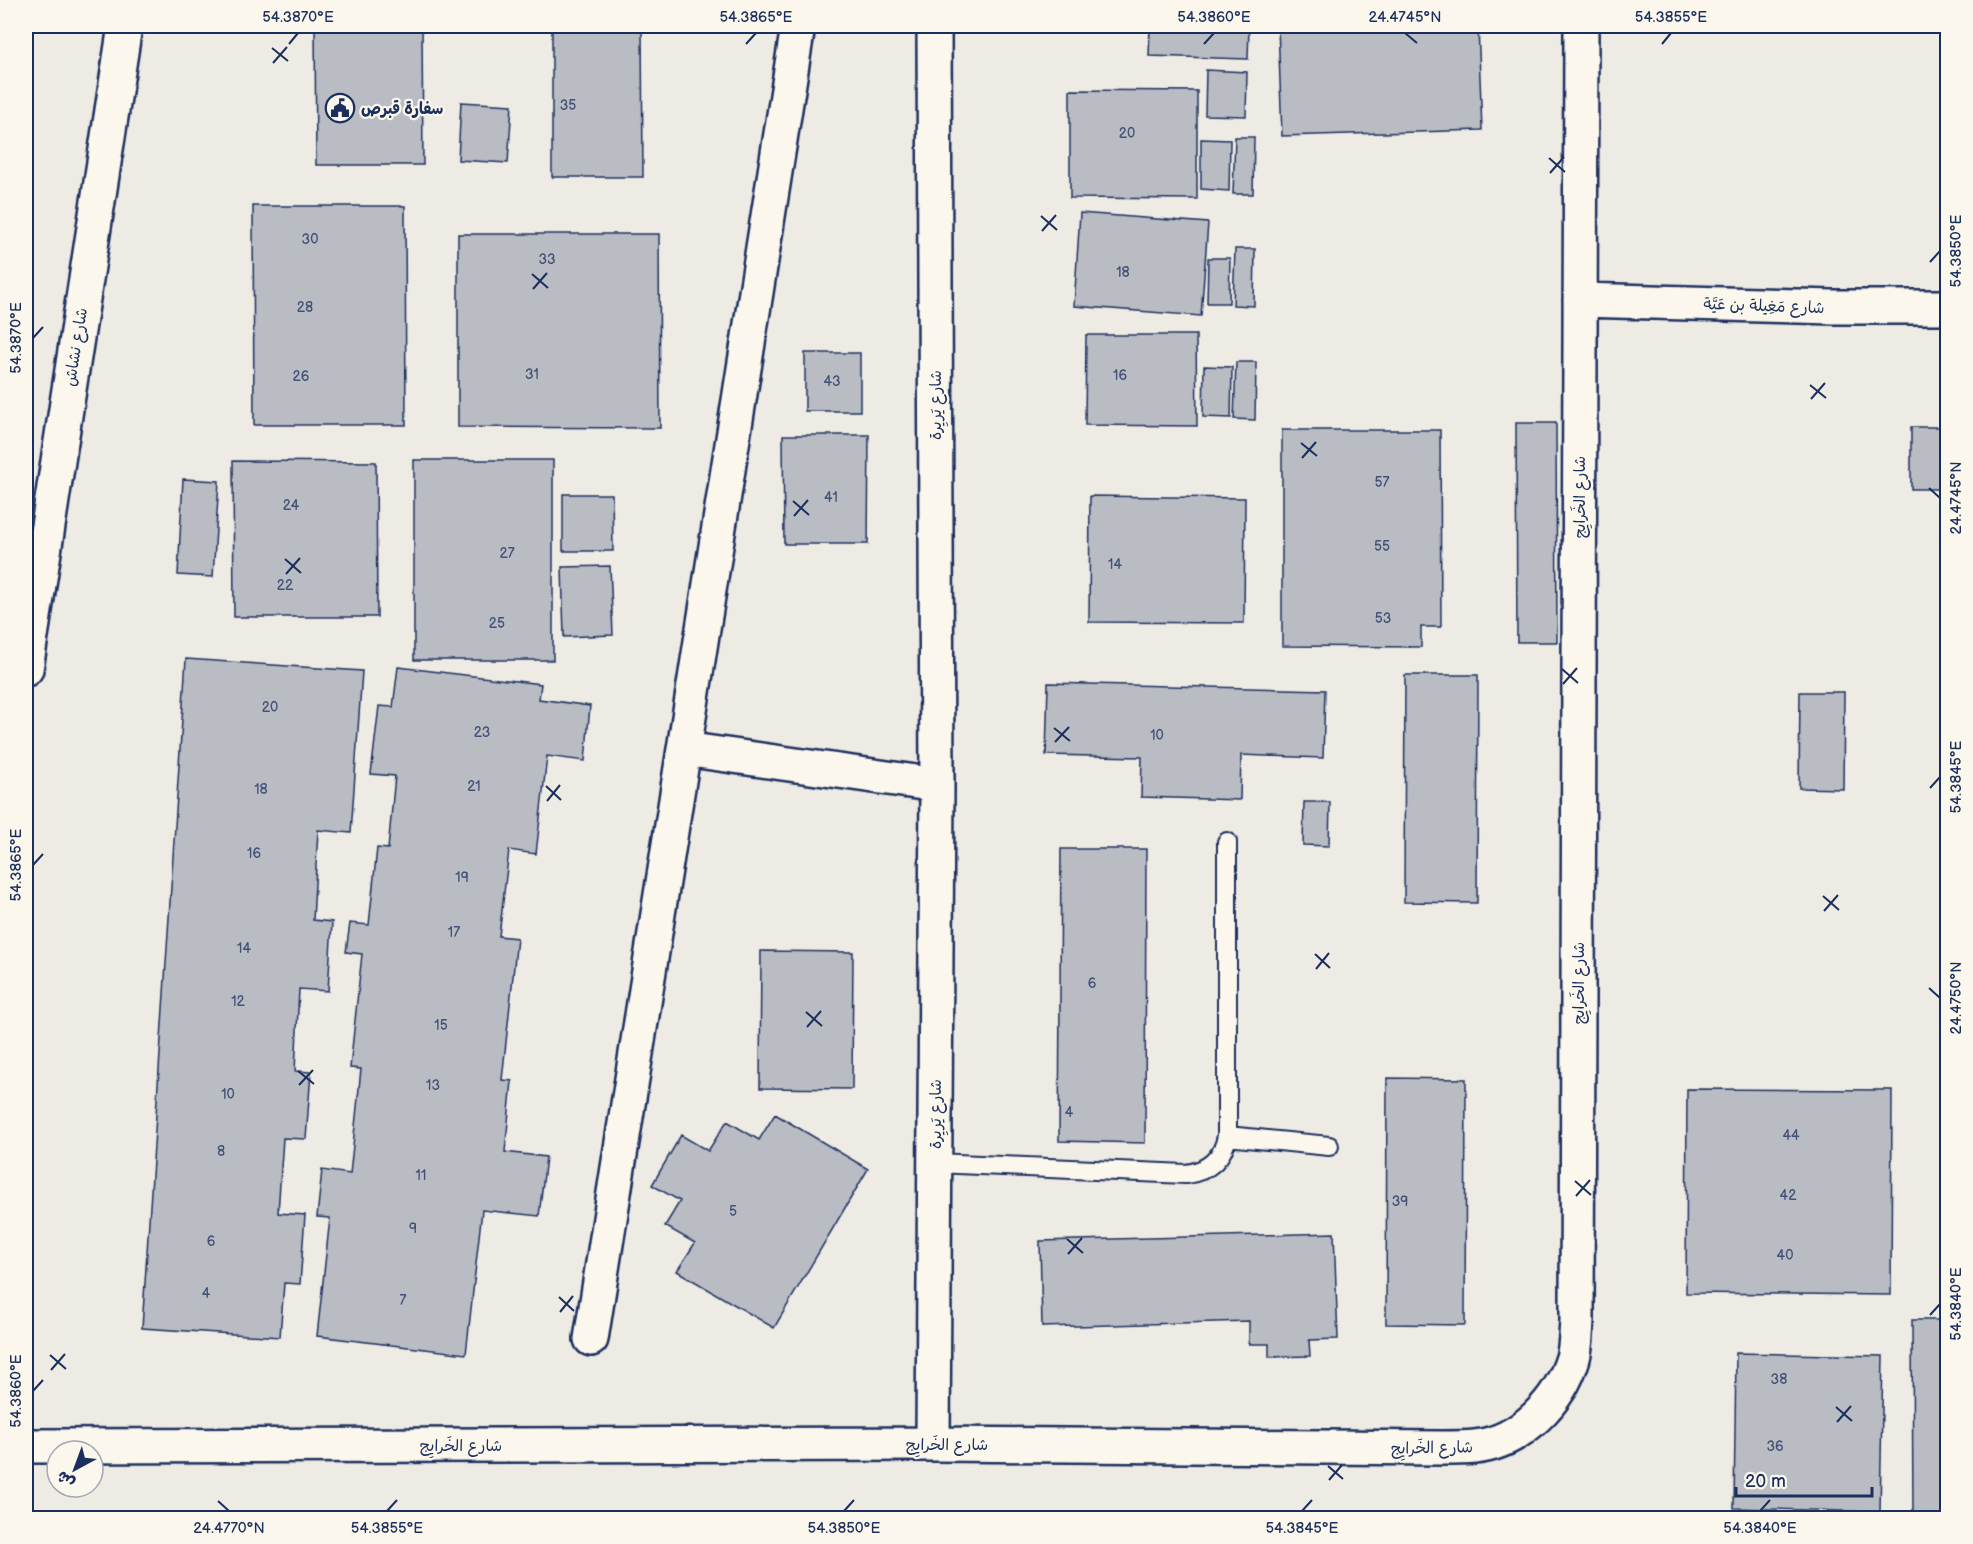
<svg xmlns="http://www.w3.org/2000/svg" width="1973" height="1544" viewBox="0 0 1973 1544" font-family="'Balsamiq Sans','Playpen Sans Arabic',sans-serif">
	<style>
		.building { fill: #b9bcc3; stroke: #1b2f5e; stroke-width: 1.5 }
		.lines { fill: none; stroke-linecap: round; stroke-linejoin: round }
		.lane-casing { stroke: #1b2f5e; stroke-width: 22 }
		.street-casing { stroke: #1b2f5e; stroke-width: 38 }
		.lane { stroke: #fbf7ec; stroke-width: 18 }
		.street { stroke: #fbf7ec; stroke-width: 33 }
		.ticks { fill: none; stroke: #1b2f5e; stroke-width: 2 }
		.labels { text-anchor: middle; stroke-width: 4.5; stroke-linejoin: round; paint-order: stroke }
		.number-label { font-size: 14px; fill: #425277 }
		.poi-label { font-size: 16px; font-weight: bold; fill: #1b2f5e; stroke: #fbf7ec; text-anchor: start }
		.street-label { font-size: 16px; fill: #1b2f5e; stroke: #fbf7ec }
		.neatline { fill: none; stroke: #1b2f5e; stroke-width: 2 }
		.ticks-label { font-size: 15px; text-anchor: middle; fill: #1b2f5e }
	</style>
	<rect width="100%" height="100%" fill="#eeebe4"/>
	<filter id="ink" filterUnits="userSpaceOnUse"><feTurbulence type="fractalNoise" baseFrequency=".0167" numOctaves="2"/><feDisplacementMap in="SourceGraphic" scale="12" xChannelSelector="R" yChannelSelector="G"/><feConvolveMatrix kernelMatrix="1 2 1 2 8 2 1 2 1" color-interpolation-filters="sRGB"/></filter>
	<g filter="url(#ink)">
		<path class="building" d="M 315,26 L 422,26 L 423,165 L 316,165 Z
			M 552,26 L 642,26 L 643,177 L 552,177 Z
			M 1150,26 L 1249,26 L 1248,59 L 1149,56 Z
			M 1278,26 L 1478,26 L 1482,130 L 1282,136 Z
			M 1206,70 L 1247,72 L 1246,116 L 1205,115 Z
			M 1070,90 L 1197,91 L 1197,199 L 1070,198 Z
			M 461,102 L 512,105 L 508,163 L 458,160 Z
			M 1235,137 L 1254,137 L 1253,194 L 1233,194 Z
			M 1201,139 L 1230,140 L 1229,191 L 1201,189 Z
			M 253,206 L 405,206 L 406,425 L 254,425 Z
			M 1080,213 L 1208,223 L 1201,316 L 1074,306 Z
			M 458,234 L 659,234 L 660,428 L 458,427 Z
			M 1235,249 L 1255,249 L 1254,306 L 1233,305 Z
			M 1208,258 L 1230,258 L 1229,303 L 1207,303 Z
			M 1086,335 L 1196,335 L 1197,426 L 1085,425 Z
			M 805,353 L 860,353 L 860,411 L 805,411 Z
			M 1236,362 L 1256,362 L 1255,420 L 1234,419 Z
			M 1204,366 L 1232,367 L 1231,418 L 1203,417 Z
			M 1516,423 L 1556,423 L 1557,642 L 1517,642 Z
			M 1911,427 L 1948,427 L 1948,489 L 1911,489 Z
			M 1282,430 L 1440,430 L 1441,627 L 1421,627 L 1421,647 L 1282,646 Z
			M 783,435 L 869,435 L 868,544 L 784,544 Z
			M 414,460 L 553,460 L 553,660 L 414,660 Z
			M 233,461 L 376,462 L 377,617 L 234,617 Z
			M 183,479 L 219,481 L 213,577 L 178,575 Z
			M 563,494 L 612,494 L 613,551 L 563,551 Z
			M 1090,496 L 1245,498 L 1244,623 L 1089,622 Z
			M 610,566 L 613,635 L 564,637 L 562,567 Z
			M 186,659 L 362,671 L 351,833 L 318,830 L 313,920 L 332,922 L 328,991 L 299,989 L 295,1071 L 311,1072 L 306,1139 L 283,1138 L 278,1213 L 305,1215 L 300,1284 L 284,1283 L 280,1337 L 142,1328 Z
			M 398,667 L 541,684 L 539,699 L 590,706 L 585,761 L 547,756 L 536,854 L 509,850 L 499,936 L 517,938 L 502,1080 L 512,1081 L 505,1152 L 546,1157 L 539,1216 L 482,1210 L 466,1354 L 317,1336 L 330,1218 L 317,1217 L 322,1170 L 350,1174 L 361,1069 L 350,1068 L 362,954 L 346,952 L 350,923 L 369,925 L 377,848 L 388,849 L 395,776 L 371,774 L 379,706 L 393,707 Z
			M 1405,675 L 1478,675 L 1477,903 L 1404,902 Z
			M 1048,683 L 1325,690 L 1323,758 L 1241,755 L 1240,800 L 1141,797 L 1142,757 L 1046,755 Z
			M 1800,692 L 1844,692 L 1843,789 L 1799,788 Z
			M 1304,802 L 1330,802 L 1329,846 L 1303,845 Z
			M 1061,849 L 1146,849 L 1145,1143 L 1059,1141 Z
			M 761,951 L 853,952 L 852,1089 L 760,1088 Z
			M 1387,1078 L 1466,1079 L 1465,1325 L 1386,1324 Z
			M 1687,1089 L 1892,1090 L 1891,1295 L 1686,1293 Z
			M 775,1114 L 868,1169 L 774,1328 L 677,1271 L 695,1243 L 665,1226 L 680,1201 L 652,1185 L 681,1135 L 708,1151 L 727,1121 L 759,1140 Z
			M 1334,1233 L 1338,1339 L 1309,1340 L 1310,1356 L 1269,1357 L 1269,1344 L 1249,1344 L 1249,1321 L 1042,1327 L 1040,1241 Z
			M 1912,1320 L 1948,1320 L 1948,1518 L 1913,1518 Z
			M 1736,1353 L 1883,1356 L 1880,1512 L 1734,1508 Z"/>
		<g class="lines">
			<g class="lane-casing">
				<path id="lane" d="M 1227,1136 L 1329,1146
					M 935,1163 L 1186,1174 C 1209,1171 1223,1158 1227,1136 L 1227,842"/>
			</g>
			<g class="street-casing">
				<path id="street" d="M 1580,300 L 1833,307 L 1948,307
					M 26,669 L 125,26
					M 684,749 L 937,785
					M 591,1339 L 798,26
					M 933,1444 L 937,785 L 934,26
					M 26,1446 L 933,1444 L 1442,1448 C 1453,1448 1464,1448 1475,1447 C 1521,1442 1560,1401 1573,1358 C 1576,1347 1576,1333 1577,1321 L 1581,26"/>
			</g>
			<use href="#lane" class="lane"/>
			<use href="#street" class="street"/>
		</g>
	</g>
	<path class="ticks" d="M 1405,33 L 1417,43M 289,44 L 298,33M 746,44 L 756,33M 1204,44 L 1214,33M 1662,44 L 1671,33M 272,48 L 288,61M 273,63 L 287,47M 1549,158 L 1565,172M 1550,173 L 1564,157M 1041,216 L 1057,230M 1042,231 L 1056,215M 1930,262 L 1940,251M 532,274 L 548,288M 533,289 L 547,273M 33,338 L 43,327M 1810,385 L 1826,398M 1811,399 L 1825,383M 1301,443 L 1317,456M 1302,458 L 1316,442M 1929,488 L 1940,498M 793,501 L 809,515M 794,516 L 808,500M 285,559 L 301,573M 286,574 L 300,558M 1562,669 L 1578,683M 1563,684 L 1577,668M 1054,728 L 1070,741M 1055,742 L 1069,727M 546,786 L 561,800M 1930,788 L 1940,777M 547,801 L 560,785M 33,865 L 43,854M 1823,896 L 1839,910M 1824,911 L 1838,895M 1315,954 L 1330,968M 1316,969 L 1329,953M 1929,988 L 1940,998M 806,1012 L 822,1026M 807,1027 L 821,1011M 298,1071 L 314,1084M 299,1085 L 313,1070M 1575,1181 L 1591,1195M 1576,1196 L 1590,1180M 1067,1239 L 1083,1253M 1068,1254 L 1082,1238M 559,1297 L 574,1311M 560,1312 L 573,1296M 1930,1315 L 1940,1304M 50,1355 L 66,1369M 51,1370 L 65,1354M 33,1391 L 43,1380M 1836,1407 L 1852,1421M 1837,1422 L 1851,1406M 1328,1466 L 1343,1479M 1329,1480 L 1342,1465M 218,1501 L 229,1511M 387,1511 L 397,1500M 844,1511 L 854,1500M 1302,1511 L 1312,1500M 1760,1511 L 1770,1500"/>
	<defs>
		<g id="civic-ring" transform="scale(1.5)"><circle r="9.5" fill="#fbf7ec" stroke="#1b2f5e" stroke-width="1.5"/><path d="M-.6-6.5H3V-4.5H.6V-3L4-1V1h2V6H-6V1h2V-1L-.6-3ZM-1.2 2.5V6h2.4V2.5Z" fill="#1b2f5e"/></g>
	</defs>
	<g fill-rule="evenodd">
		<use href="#civic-ring" x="340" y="108"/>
	</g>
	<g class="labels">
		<g class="number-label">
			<text x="568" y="110">35</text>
			<text x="1127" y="138">20</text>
			<text x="310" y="244">30</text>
			<text x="547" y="264">33</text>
			<text x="1123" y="277">18</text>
			<text x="305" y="312">28</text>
			<text x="532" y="379">31</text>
			<text x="1120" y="380">16</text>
			<text x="301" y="381">26</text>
			<text x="832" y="386">43</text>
			<text x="1382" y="487">57</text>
			<text x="831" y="502">41</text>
			<text x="291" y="510">24</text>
			<text x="1382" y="551">55</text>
			<text x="507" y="558">27</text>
			<text x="1115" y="569">14</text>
			<text x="285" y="590">22</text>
			<text x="1383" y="623">53</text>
			<text x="497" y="628">25</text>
			<text x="270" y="712">20</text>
			<text x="482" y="737">23</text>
			<text x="1157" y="740">10</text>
			<text x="474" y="791">21</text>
			<text x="261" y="794">18</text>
			<text x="254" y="858">16</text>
			<text x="462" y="882">19</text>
			<text x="454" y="937">17</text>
			<text x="244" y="953">14</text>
			<text x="1092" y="988">6</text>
			<text x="238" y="1006">12</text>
			<text x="441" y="1030">15</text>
			<text x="433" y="1090">13</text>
			<text x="228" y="1099">10</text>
			<text x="1069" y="1117">4</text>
			<text x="1791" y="1140">44</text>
			<text x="221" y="1156">8</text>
			<text x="421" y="1180">11</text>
			<text x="1788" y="1200">42</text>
			<text x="1400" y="1206">39</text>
			<text x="733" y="1216">5</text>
			<text x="413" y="1233">9</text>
			<text x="211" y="1246">6</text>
			<text x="1785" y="1260">40</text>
			<text x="206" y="1298">4</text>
			<text x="403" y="1305">7</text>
			<text x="1779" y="1384">38</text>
			<text x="1775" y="1451">36</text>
		</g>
		<g class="poi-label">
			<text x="361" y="114">سفارة قبرص</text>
		</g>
		<g class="street-label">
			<text transform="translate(1764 305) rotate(2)" y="6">شارع مَغِيلة بن عَيَّة</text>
			<text transform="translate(75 347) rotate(-81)" y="6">شارع نشاش</text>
			<text transform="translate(935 405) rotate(-90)" y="6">شارع يَريِرة</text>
			<text transform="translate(1579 497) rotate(-90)" y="6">شارع الخَرايِج</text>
			<text transform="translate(1578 983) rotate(-90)" y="6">شارع الخَرايِج</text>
			<text transform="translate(935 1114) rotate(-90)" y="6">شارع يَريِرة</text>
			<text x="947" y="1450">شارع الخَرايِج</text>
			<text x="461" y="1451">شارع الخَرايِج</text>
			<text transform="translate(1432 1447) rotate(-1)" y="6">شارع الخَرايِج</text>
		</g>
	</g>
	<rect width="1973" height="1544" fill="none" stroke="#fbf7ec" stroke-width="66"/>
	<g transform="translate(75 1469) rotate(221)"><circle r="28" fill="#fbf7ec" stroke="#a1a7b3" stroke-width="1.5"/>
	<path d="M0-4.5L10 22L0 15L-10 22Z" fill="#1b2f5e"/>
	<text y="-9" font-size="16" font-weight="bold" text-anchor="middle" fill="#1b2f5e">ش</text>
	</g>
	<path d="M1736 1487v9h136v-9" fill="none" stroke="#1b2f5e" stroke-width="3"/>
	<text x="1745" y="1487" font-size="18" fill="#1b2f5e" stroke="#fbf7ec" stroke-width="4.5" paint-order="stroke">20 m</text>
	<rect x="33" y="33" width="1907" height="1478" class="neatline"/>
	<g class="ticks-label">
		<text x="298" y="22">54.3870°E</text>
		<text x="756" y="22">54.3865°E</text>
		<text x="1214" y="22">54.3860°E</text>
		<text x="1405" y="22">24.4745°N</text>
		<text x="1671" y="22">54.3855°E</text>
		<text transform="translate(1956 251) rotate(-90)" y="5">54.3850°E</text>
		<text transform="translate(16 338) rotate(-90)" y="5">54.3870°E</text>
		<text transform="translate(1956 498) rotate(-90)" y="5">24.4745°N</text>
		<text transform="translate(1956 777) rotate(-90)" y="5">54.3845°E</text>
		<text transform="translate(16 865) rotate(-90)" y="5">54.3865°E</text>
		<text transform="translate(1956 998) rotate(-90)" y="5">24.4750°N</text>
		<text transform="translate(1956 1304) rotate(-90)" y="5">54.3840°E</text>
		<text transform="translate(16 1391) rotate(-90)" y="5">54.3860°E</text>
		<text x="229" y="1533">24.4770°N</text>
		<text x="387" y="1533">54.3855°E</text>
		<text x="844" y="1533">54.3850°E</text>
		<text x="1302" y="1533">54.3845°E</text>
		<text x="1760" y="1533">54.3840°E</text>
	</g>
</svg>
